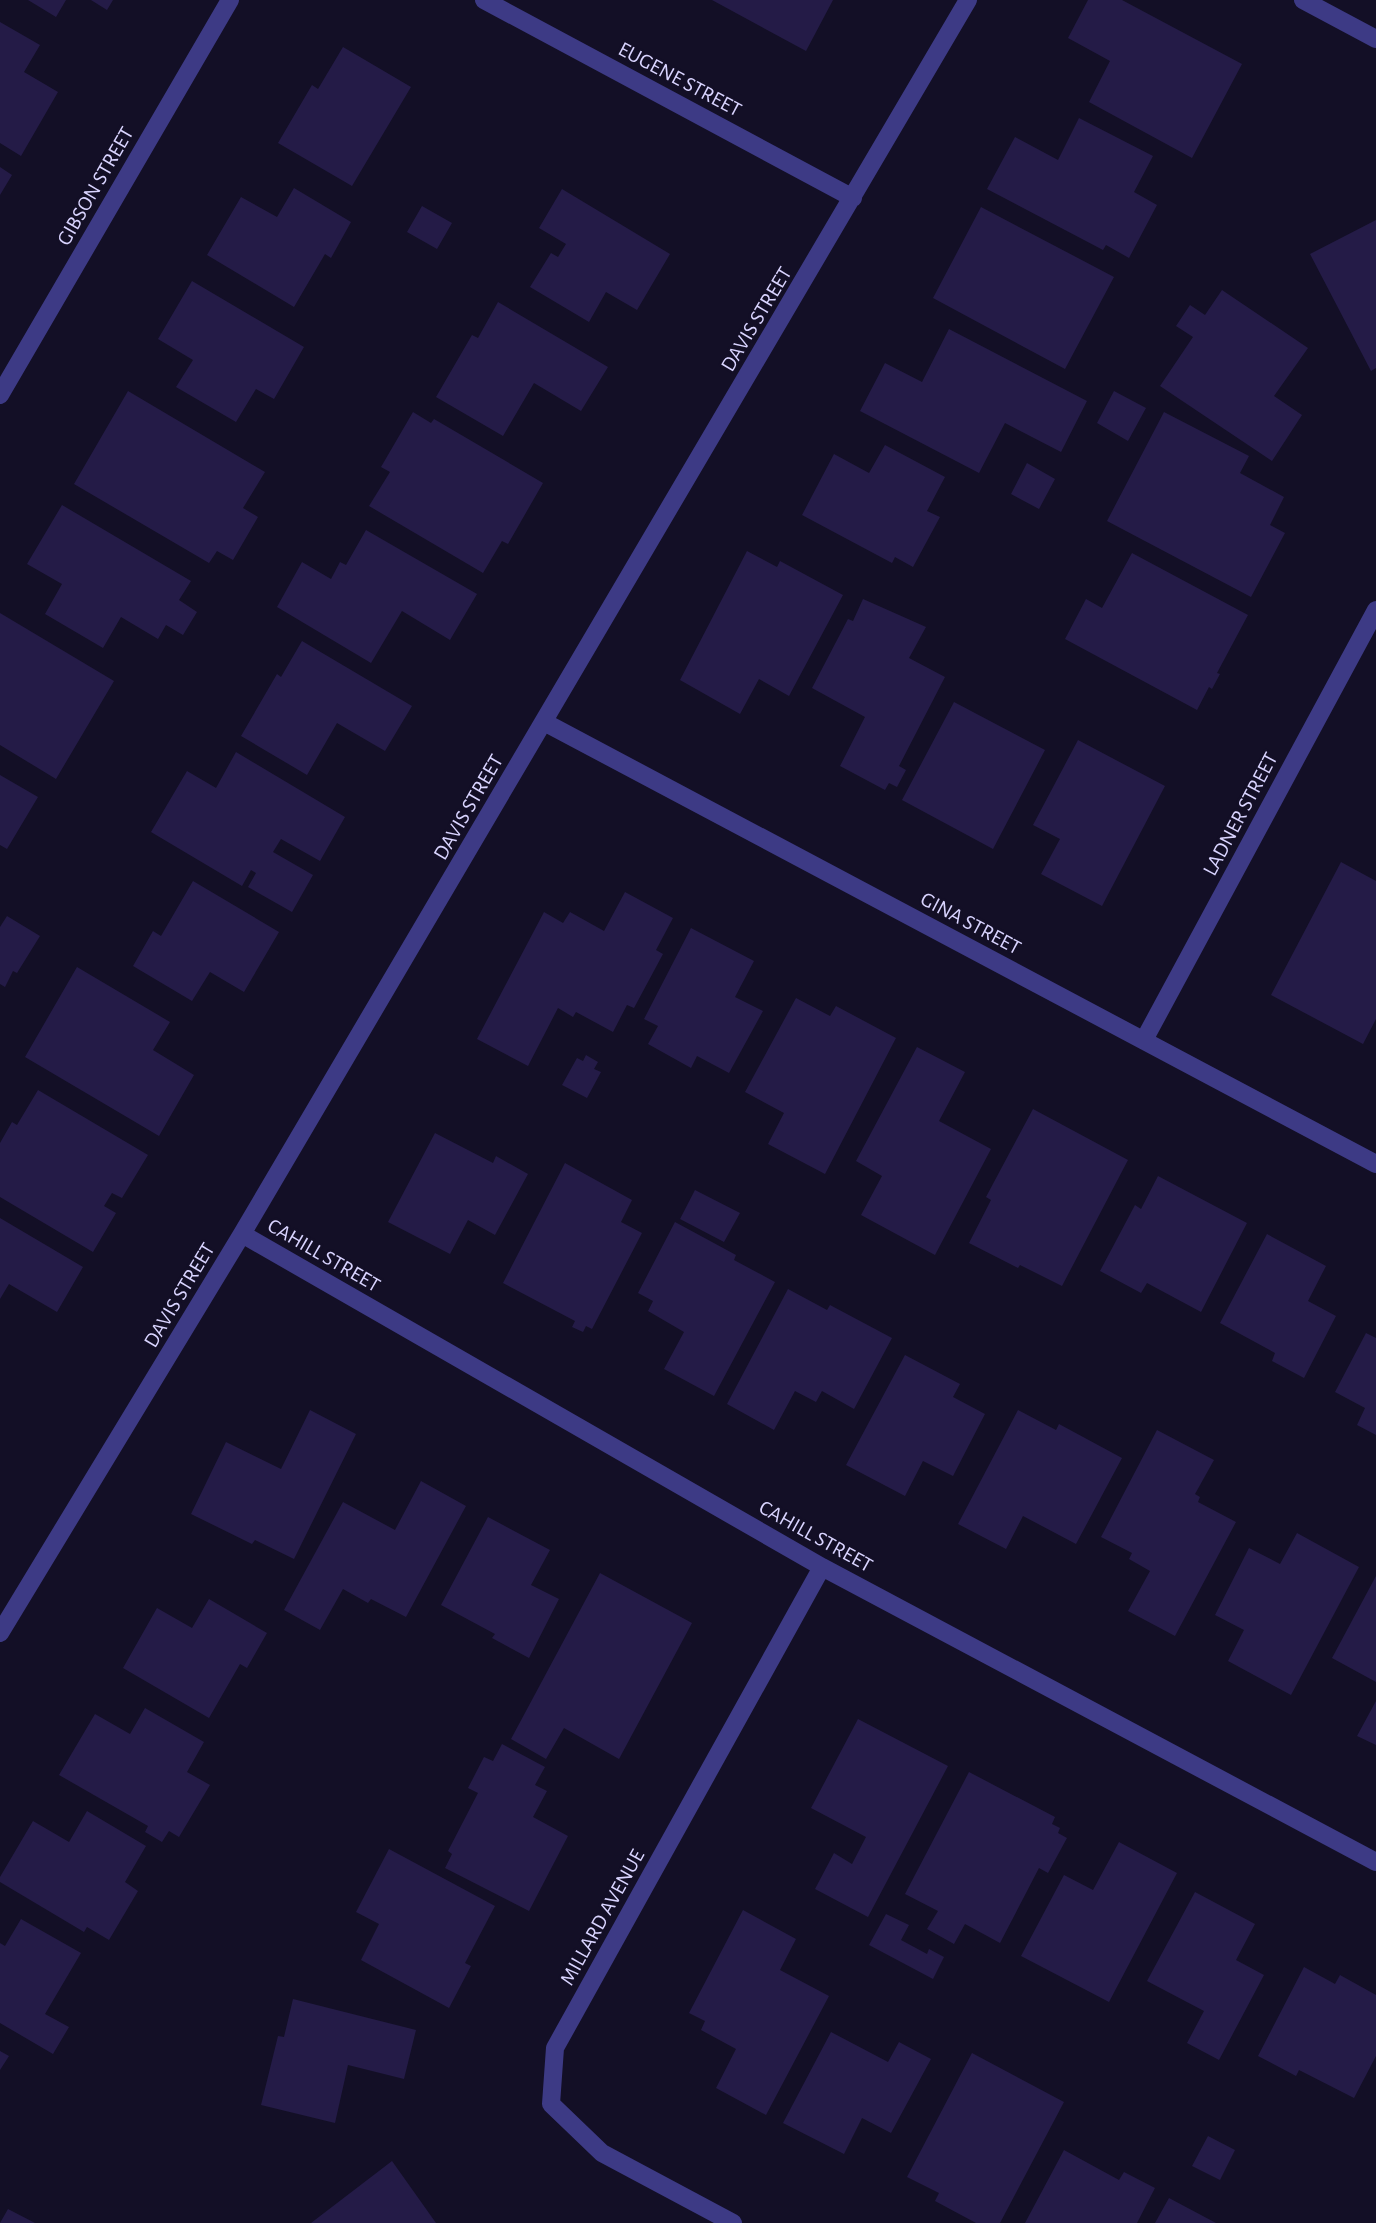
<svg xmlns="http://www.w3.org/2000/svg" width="1376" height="2223" viewBox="0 0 1376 2223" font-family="'Alegreya Sans',sans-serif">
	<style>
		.building { fill: #241b47 }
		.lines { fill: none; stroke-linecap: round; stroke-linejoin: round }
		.lane { stroke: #3d3a85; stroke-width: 18 }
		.street { stroke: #3d3a85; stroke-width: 18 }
		.labels { text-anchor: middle; stroke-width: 5; stroke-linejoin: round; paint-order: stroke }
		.street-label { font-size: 21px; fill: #d9d4ff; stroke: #130f26 }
	</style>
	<rect width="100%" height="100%" fill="#130f26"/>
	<path class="building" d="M 28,0 L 66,0 L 56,17 Z
		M 91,0 L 113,0 L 107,10 Z
		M 712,0 L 833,0 L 806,51 Z
		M 1088,0 L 1122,0 L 1242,64 L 1192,158 L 1089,102 L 1110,61 L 1068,38 Z
		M 0,22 L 40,45 L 24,72 L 58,92 L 21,156 L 0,143 Z
		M 343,47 L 411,87 L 352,186 L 278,143 L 312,85 L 318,89 Z
		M 1079,118 L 1153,156 L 1134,192 L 1157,205 L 1129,258 L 1106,245 L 1103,250 L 987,189 L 1015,137 L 1058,160 Z
		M 0,167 L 12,175 L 0,195 Z
		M 294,188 L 351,222 L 331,258 L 325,254 L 294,307 L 207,255 L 241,197 L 277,217 Z
		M 562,189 L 670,254 L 637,310 L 606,292 L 589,322 L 530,287 L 551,253 L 558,257 L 566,244 L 539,228 Z
		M 422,206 L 452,223 L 437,249 L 407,232 Z
		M 981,207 L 1114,277 L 1065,369 L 933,298 Z
		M 1376,220 L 1376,368 L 1371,371 L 1310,254 Z
		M 192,281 L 304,347 L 274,399 L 256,389 L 236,422 L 176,387 L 193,360 L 158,339 Z
		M 1222,290 L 1308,348 L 1274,396 L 1302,415 L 1272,461 L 1160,386 L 1193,337 L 1176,326 L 1190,305 L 1205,315 Z
		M 498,302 L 608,367 L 581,411 L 534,383 L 503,436 L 436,397 L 472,335 L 478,338 Z
		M 949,329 L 1087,401 L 1061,452 L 1005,423 L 979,473 L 860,411 L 885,363 L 922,382 Z
		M 128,391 L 265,472 L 243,508 L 258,517 L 233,560 L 217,551 L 209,563 L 74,484 Z
		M 1114,391 L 1146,408 L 1128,441 L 1097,423 Z
		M 413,412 L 431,423 L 434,419 L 543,483 L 508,544 L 502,541 L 483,573 L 369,506 L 390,472 L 381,467 Z
		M 1164,412 L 1249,456 L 1240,473 L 1284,497 L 1270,525 L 1285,533 L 1251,597 L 1107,521 Z
		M 885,445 L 945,477 L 927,511 L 940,517 L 913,567 L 895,557 L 892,563 L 802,515 L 834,454 L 869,473 Z
		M 1027,463 L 1055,479 L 1039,509 L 1011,494 Z
		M 62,505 L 191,581 L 179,600 L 197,612 L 183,635 L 166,625 L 158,639 L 121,617 L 103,648 L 45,614 L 62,584 L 27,564 Z
		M 366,530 L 477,594 L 450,640 L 402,611 L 371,663 L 277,607 L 302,562 L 331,579 L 340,562 L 346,565 Z
		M 747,551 L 777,567 L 780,561 L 843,595 L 789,696 L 759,679 L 740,714 L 680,680 Z
		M 1132,553 L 1248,615 L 1217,673 L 1220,674 L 1212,689 L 1209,687 L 1197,710 L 1065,639 L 1086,599 L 1102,608 Z
		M 863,599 L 926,627 L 909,658 L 945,677 L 899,766 L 906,770 L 897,787 L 889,783 L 885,790 L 840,766 L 865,717 L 812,688 L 848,619 L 853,621 Z
		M 0,613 L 114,681 L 56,779 L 0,745 Z
		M 302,641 L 412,706 L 385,751 L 337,723 L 307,775 L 241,736 L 277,674 L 281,677 Z
		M 954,702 L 1045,750 L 993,849 L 902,800 Z
		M 1078,740 L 1165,786 L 1102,906 L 1041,874 L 1060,839 L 1033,825 Z
		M 236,752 L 345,817 L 320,861 L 281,839 L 273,852 L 313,875 L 292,912 L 248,887 L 256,873 L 251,870 L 242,886 L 151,832 L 187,771 L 216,788 Z
		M 0,775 L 38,797 L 7,849 L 0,845 Z
		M 1341,862 L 1376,881 L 1376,1019 L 1363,1044 L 1271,995 Z
		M 193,881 L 279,932 L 244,992 L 210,972 L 192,1001 L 133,966 L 153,931 L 161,936 Z
		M 625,892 L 673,918 L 656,950 L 663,954 L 634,1008 L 627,1005 L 613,1032 L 576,1012 L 573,1017 L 558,1008 L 528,1066 L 477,1039 L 544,912 L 563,923 L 570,912 L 604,931 Z
		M 7,916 L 40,936 L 17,973 L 13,971 L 5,987 L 0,984 L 0,927 Z
		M 691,928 L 754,961 L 735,997 L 763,1011 L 729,1073 L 697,1056 L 691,1068 L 648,1044 L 658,1026 L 644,1019 Z
		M 77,967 L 170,1022 L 153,1050 L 194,1075 L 159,1136 L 25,1057 Z
		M 796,998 L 830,1016 L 836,1006 L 896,1038 L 825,1174 L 768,1144 L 784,1113 L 745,1092 Z
		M 917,1047 L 965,1072 L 939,1121 L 991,1149 L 935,1255 L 861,1215 L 882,1176 L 856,1161 Z
		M 586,1055 L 598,1062 L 594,1069 L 601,1072 L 587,1098 L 562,1085 L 577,1058 L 583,1061 Z
		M 38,1090 L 148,1155 L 122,1198 L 112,1193 L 104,1206 L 116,1213 L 93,1252 L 0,1197 L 0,1143 L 12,1122 L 17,1125 Z
		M 1033,1109 L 1128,1160 L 1062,1286 L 1020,1265 L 1018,1268 L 969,1243 L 991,1200 L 986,1197 Z
		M 435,1133 L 493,1163 L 496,1156 L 528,1174 L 495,1235 L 468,1220 L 450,1254 L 388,1222 Z
		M 565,1163 L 632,1200 L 621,1222 L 642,1233 L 592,1329 L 586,1326 L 583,1332 L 572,1327 L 575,1321 L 503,1283 Z
		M 1158,1176 L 1247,1223 L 1201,1312 L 1147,1283 L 1141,1293 L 1100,1271 L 1135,1205 L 1141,1209 Z
		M 695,1190 L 740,1213 L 724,1242 L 680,1219 Z
		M 0,1218 L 83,1267 L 57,1312 L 9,1284 L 0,1299 Z
		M 675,1222 L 736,1255 L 734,1260 L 775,1282 L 714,1396 L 664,1369 L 684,1332 L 648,1311 L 653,1301 L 638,1293 Z
		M 1267,1234 L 1326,1266 L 1308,1301 L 1336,1316 L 1304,1378 L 1272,1361 L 1275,1353 L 1220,1323 Z
		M 788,1289 L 827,1310 L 830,1305 L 892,1338 L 854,1409 L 822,1391 L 816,1402 L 795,1391 L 774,1430 L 727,1404 Z
		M 1366,1333 L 1376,1338 L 1376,1435 L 1357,1425 L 1365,1408 L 1335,1392 Z
		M 905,1355 L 960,1384 L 953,1397 L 985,1414 L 953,1476 L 923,1461 L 905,1496 L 846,1465 Z
		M 310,1410 L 356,1434 L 294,1559 L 255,1540 L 252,1544 L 191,1514 L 226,1442 L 281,1469 Z
		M 1018,1410 L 1056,1430 L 1059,1424 L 1122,1458 L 1076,1544 L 1023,1516 L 1006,1549 L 958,1524 Z
		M 1157,1430 L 1214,1460 L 1195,1494 L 1200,1497 L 1198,1502 L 1236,1522 L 1175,1636 L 1128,1611 L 1150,1571 L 1129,1559 L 1132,1553 L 1101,1537 Z
		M 421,1481 L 466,1506 L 406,1617 L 371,1599 L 368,1603 L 343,1589 L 320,1630 L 284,1610 L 343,1502 L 395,1530 Z
		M 488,1517 L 550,1550 L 531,1585 L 559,1599 L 529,1658 L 492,1638 L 495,1634 L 441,1605 Z
		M 1297,1533 L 1359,1567 L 1291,1695 L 1228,1661 L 1244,1630 L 1215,1615 L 1249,1548 L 1280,1564 Z
		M 600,1573 L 692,1623 L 619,1759 L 564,1728 L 546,1759 L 511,1739 Z
		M 1376,1576 L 1376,1682 L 1332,1658 Z
		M 209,1599 L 267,1633 L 247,1668 L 240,1664 L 209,1718 L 123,1668 L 157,1608 L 192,1628 Z
		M 1376,1701 L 1376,1745 L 1357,1736 Z
		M 145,1708 L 204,1742 L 187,1772 L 210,1785 L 179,1837 L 169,1831 L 162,1842 L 145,1832 L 148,1826 L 59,1775 L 95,1714 L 130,1734 Z
		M 858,1719 L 948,1766 L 868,1917 L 815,1889 L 834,1853 L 852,1864 L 866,1837 L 811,1808 Z
		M 502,1744 L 545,1767 L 535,1785 L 547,1791 L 533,1817 L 568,1836 L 529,1911 L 445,1868 L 452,1854 L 448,1851 L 478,1793 L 468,1788 L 484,1757 L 493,1761 Z
		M 969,1772 L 1055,1817 L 1052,1824 L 1060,1828 L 1058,1833 L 1067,1838 L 1048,1873 L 1039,1868 L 1000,1943 L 965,1924 L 954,1944 L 927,1929 L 938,1911 L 905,1894 Z
		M 87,1811 L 146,1846 L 125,1882 L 138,1891 L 109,1940 L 87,1927 L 84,1932 L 0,1882 L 0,1877 L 33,1821 L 69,1842 Z
		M 1119,1842 L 1177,1873 L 1109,2002 L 1021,1956 L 1064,1875 L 1093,1890 Z
		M 389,1849 L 495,1906 L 465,1963 L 471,1966 L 449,2008 L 361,1960 L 379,1924 L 356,1912 Z
		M 1195,1892 L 1255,1924 L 1236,1960 L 1264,1975 L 1219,2060 L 1187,2043 L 1204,2011 L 1147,1981 Z
		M 743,1910 L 796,1939 L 780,1970 L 829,1996 L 766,2115 L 716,2088 L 736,2049 L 701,2030 L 705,2021 L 689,2013 Z
		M 886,1914 L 909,1925 L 901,1940 L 927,1954 L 929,1949 L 944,1957 L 933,1979 L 869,1945 Z
		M 21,1919 L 81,1953 L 45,2014 L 69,2027 L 53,2054 L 0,2023 L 0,1943 L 5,1946 Z
		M 1304,1967 L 1335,1984 L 1340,1975 L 1376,1995 L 1376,2056 L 1354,2098 L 1299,2070 L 1296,2076 L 1258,2056 Z
		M 293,1999 L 416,2030 L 404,2079 L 348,2065 L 335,2123 L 261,2105 L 278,2036 L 284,2037 Z
		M 831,2032 L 888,2062 L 899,2042 L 931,2059 L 891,2133 L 862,2118 L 844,2154 L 783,2123 Z
		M 0,2051 L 9,2056 L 0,2070 Z
		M 972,2053 L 1064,2102 L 1000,2223 L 976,2223 L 935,2201 L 939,2193 L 907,2177 Z
		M 1208,2136 L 1235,2150 L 1220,2180 L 1192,2166 Z
		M 1064,2150 L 1119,2180 L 1124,2172 L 1155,2188 L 1137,2223 L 1025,2223 Z
		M 392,2161 L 436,2223 L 311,2223 Z
		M 1169,2198 L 1216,2223 L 1155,2223 Z
		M 8,2209 L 35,2223 L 0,2223 Z"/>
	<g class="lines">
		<path class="lane" d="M 1303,0 L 1376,39"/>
		<path class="street" d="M 484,0 L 853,198
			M 0,395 L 230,0
			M 544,722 L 1376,1164
			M 1144,1040 L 1376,610
			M 242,1234 L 822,1567 L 1376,1862
			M 0,1633 L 242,1234 L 968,0
			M 733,2223 L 602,2153 L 551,2104 L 555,2048 L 822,1567"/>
	</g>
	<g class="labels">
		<g class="street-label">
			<text transform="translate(680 79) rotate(28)" y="7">EUGENE STREET</text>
			<text transform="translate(95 186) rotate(-60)" y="7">GIBSON STREET</text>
			<text transform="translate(756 319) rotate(-59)" y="7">DAVIS STREET</text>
			<text transform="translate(468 807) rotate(-60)" y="7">DAVIS STREET</text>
			<text transform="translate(1240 814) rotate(-62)" y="7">LADNER STREET</text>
			<text transform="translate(971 923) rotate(28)" y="7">GINA STREET</text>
			<text transform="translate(324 1255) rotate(30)" y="7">CAHILL STREET</text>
			<text transform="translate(179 1295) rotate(-59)" y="7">DAVIS STREET</text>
			<text transform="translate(816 1536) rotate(29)" y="7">CAHILL STREET</text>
			<text transform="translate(602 1917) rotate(-61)" y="7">MILLARD AVENUE</text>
		</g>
	</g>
</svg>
